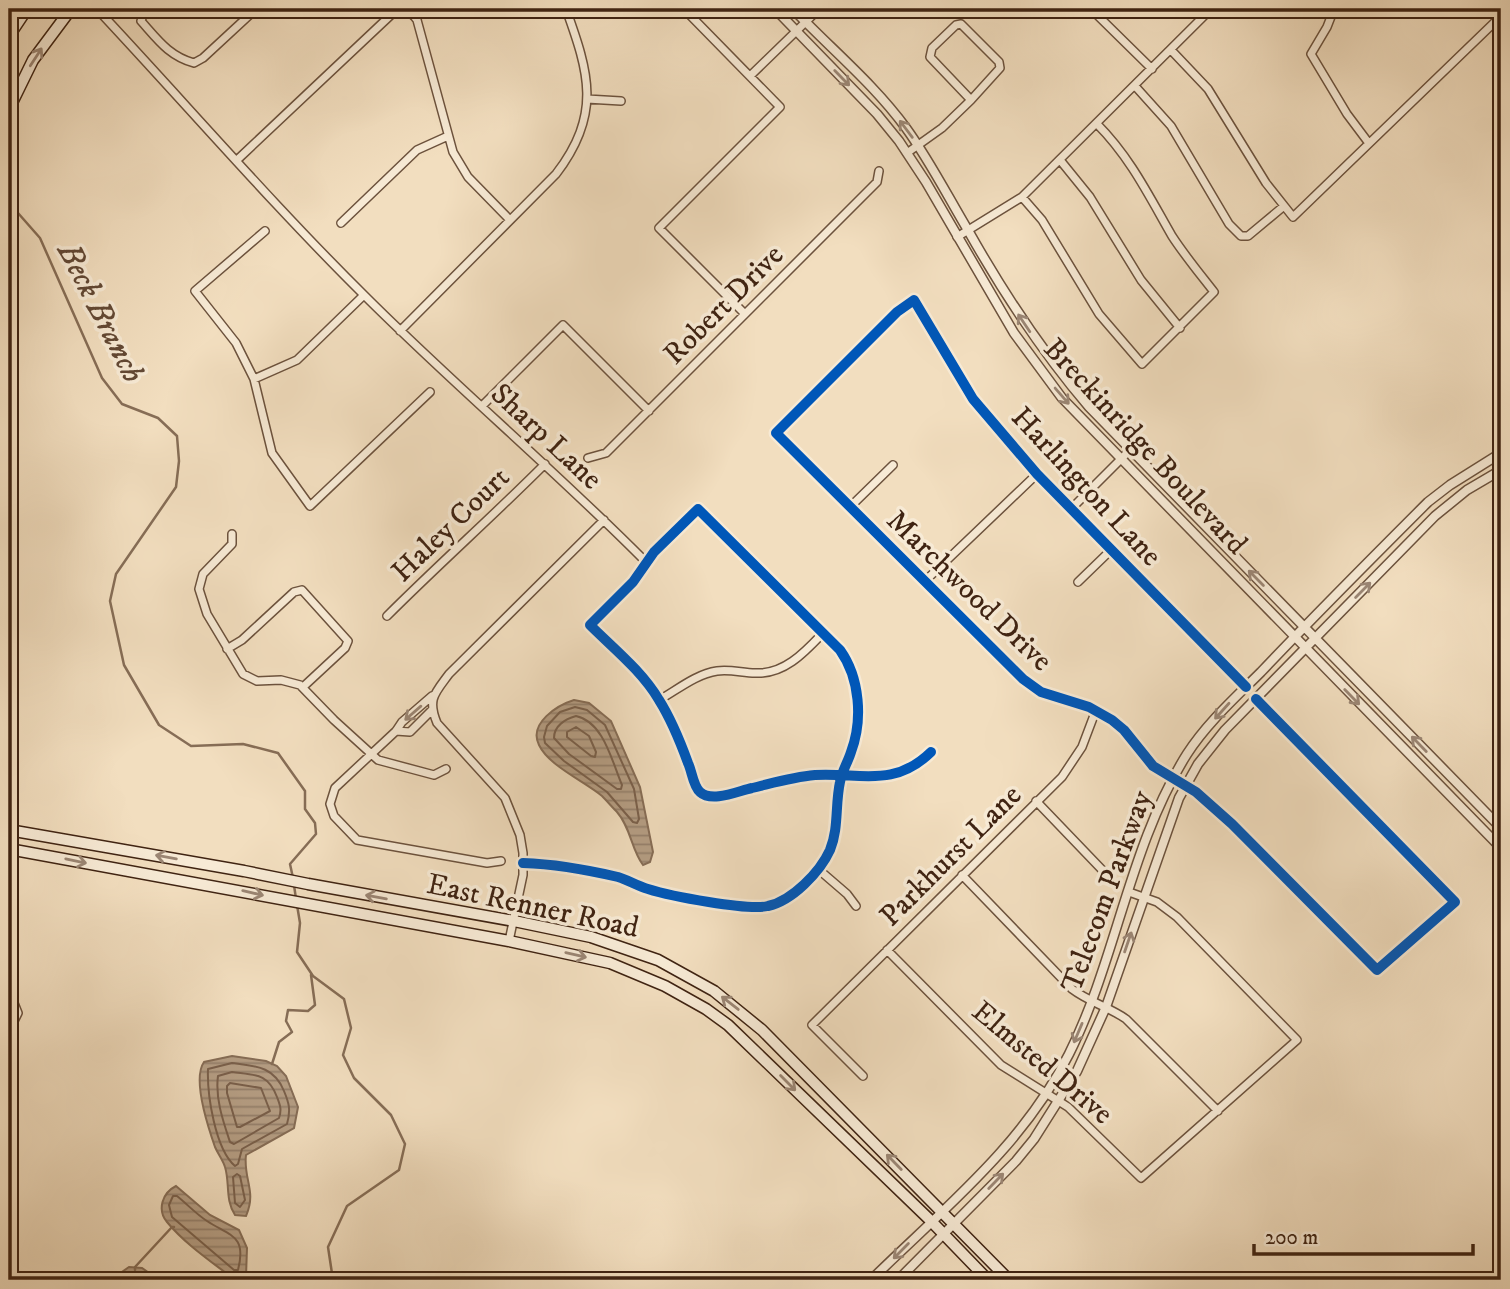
<svg xmlns="http://www.w3.org/2000/svg" width="1510" height="1289" viewBox="0 0 1510 1289" font-family="'IM FELL DW Pica',serif">
	<style>
		.water { fill: url(#water-rules); stroke: #866d56; stroke-width: 2 }
		.lines { fill: none; stroke-linecap: round; stroke-linejoin: round }
		.shore { stroke: #7a604b; stroke-width: 2 }
		.stream { stroke: #866d56; stroke-width: 2.5 }
		.minor-casing { stroke: #6c523d; stroke-width: 10 }
		.tertiary-casing { stroke: #6c523d; stroke-width: 11 }
		.secondary-casing { stroke: #3f2312; stroke-width: 13 }
		.minor { stroke: #f7ead5; stroke-width: 7 }
		.tertiary { stroke: #f7ead5; stroke-width: 8 }
		.secondary { stroke: #f7ead5; stroke-width: 10 }
		.cycleway-casing { stroke: #f7ead5; stroke-width: 15 }
		.cycleway { stroke: #0057b8; stroke-width: 10 }
		.oneway { stroke: #9b8674 }
		.labels { text-anchor: middle; stroke-width: 7; stroke-linejoin: round; paint-order: stroke }
		.street-label { font-size: 30px; fill: #3f2312; stroke: #f7ead5 }
		.water-label { font-size: 32px; font-style: italic; fill: #624834; stroke: #f7ead5 }
	</style>
	<defs>
		<pattern id="water-rules" width="6" height="5" patternUnits="userSpaceOnUse" patternTransform="scale(1.75)"><rect width="6" height="5" fill="#b59e84"/><path d="M0 2.5h6" fill="none" stroke="#95806b"/></pattern>
	</defs>
	<rect width="100%" height="100%" fill="#f2debf"/>
	<filter id="stains"><feTurbulence type="fractalNoise" baseFrequency=".00286" numOctaves="4"/><feColorMatrix values="0 0 0 0 .2 0 0 0 0 .09 0 0 0 0 .02 0 0 0 .5 -.17"/></filter>
	<radialGradient id="worn" r=".72"><stop offset=".6" stop-color="#630" stop-opacity="0"/><stop offset="1" stop-color="#630" stop-opacity=".3"/></radialGradient>
	<path class="water" d="M 574,700 L 589,703 L 611,721 L 640,787 L 653,852 L 650,862 L 643,865 C 631,849 631,828 617,812 C 612,807 607,801 602,796 C 584,781 549,766 539,745 C 528,723 558,705 574,700 Z
		M 232,1056 L 266,1061 L 277,1066 L 286,1076 L 298,1107 L 294,1128 L 246,1155 C 243,1179 257,1191 246,1216 L 235,1215 C 225,1200 230,1183 225,1167 C 223,1160 218,1154 215,1147 C 208,1127 192,1079 204,1062 Z
		M 176,1186 L 210,1215 L 239,1230 L 247,1248 L 246,1277 L 235,1280 C 212,1262 185,1244 167,1222 C 157,1210 162,1193 176,1186 Z
		M 129,1267 L 142,1268 L 159,1280 L 116,1280 L 119,1274 Z"/>
	<g class="lines">
		<path class="shore" d="M 575,707 L 587,710 L 605,725 L 634,789 L 639,819 L 637,823 L 633,822 L 607,792 L 564,761 L 545,743 L 544,737 L 547,726 L 560,712 Z
			M 576,716 C 604,722 612,762 622,785 L 621,789 L 617,789 L 569,754 L 554,738 C 554,726 565,719 576,716 Z
			M 576,727 L 589,736 L 596,752 L 595,757 L 591,756 L 567,737 L 567,732 Z
			M 232,1063 C 255,1066 274,1066 284,1091 C 289,1103 291,1110 287,1124 L 242,1149 L 238,1164 L 235,1166 C 215,1149 207,1094 208,1069 Z
			M 232,1072 C 255,1075 268,1073 277,1097 C 280,1105 282,1109 279,1118 L 234,1144 L 230,1142 C 223,1121 215,1098 218,1076 Z
			M 230,1083 L 261,1088 L 270,1111 L 240,1127 L 237,1127 L 227,1093 L 227,1086 Z
			M 237,1174 L 240,1176 L 245,1200 L 240,1207 L 235,1203 L 233,1177 Z
			M 173,1196 L 177,1196 C 187,1204 196,1214 207,1221 C 230,1236 247,1235 238,1270 L 234,1270 L 172,1217 L 169,1205 Z"/>
		<path class="stream" d="M 9,209 L 18,213 L 40,238 L 102,378 L 122,404 L 158,418 L 177,436 L 179,461 L 176,487 L 116,574 L 110,601 L 124,665 L 159,725 L 191,746 L 243,744 L 278,753 L 305,791 L 305,809 L 315,823 L 316,834 L 290,864 L 293,878
			M 294,885 L 296,899
			M 297,905 L 300,923 L 297,952 L 313,976 L 344,999 L 351,1028 L 343,1055 L 354,1078 L 391,1115 L 405,1144 L 399,1170 L 347,1206 L 328,1247 L 333,1280
			M 272,1064 L 279,1042 L 292,1032 L 286,1021 L 288,1010 L 308,1011 L 315,1005 L 311,975
			M 135,1270 L 135,1267 L 172,1227 L 174,1227"/>
		<g class="minor-casing">
			<path id="minor" d="M 97,9 C 186,104 272,204 365,296 C 456,387 555,470 646,562
				M 145,9 L 141,21 C 158,40 169,56 194,63 L 203,58 L 256,9
				M 684,9 L 780,107 L 659,228 L 745,314
				M 1091,9 L 1152,69
				M 1334,9 L 1327,27 L 1311,54 L 1347,114 L 1368,142
				M 961,24 L 999,62 L 1000,68 L 971,100 L 930,57 L 932,48 L 956,25 Z
				M 1171,50 L 1208,89 L 1266,183 L 1293,217 L 1501,16
				M 750,76 L 819,9
				M 1135,86 L 1171,126 L 1229,224 L 1241,236 L 1248,236 L 1284,206
				M 587,99 L 621,101
				M 907,153 L 942,128 L 971,100
				M 237,160 L 393,13 C 404,9 411,11 417,20 L 453,152 L 468,177 L 510,220
				M 1060,160 L 1090,197 L 1141,280 L 1180,328
				M 1022,197 L 1042,220 L 1099,314 L 1142,364 L 1214,292 C 1200,274 1185,256 1172,236 C 1149,196 1130,157 1097,124
				M 341,223 L 417,150 L 448,136
				M 265,231 L 195,291 L 236,343 L 254,379 L 272,453 L 310,506 L 430,392
				M 957,237 L 1022,197 L 1211,9
				M 400,331 L 556,174 C 602,114 589,73 566,9
				M 254,379 L 297,360 L 364,295
				M 482,406 L 563,325 L 649,411
				M 588,458 L 606,453 L 877,182 L 879,171
				M 850,507 L 893,465
				M 1071,509 L 1130,450
				M 232,534 L 232,544 L 203,574 L 199,589 L 207,614 L 243,674 L 257,681 L 281,680 L 300,685 L 334,720 L 378,760 L 434,775 L 446,769
				M 924,582 L 1037,474
				M 1078,582 L 1111,550
				M 387,616 C 439,564 493,516 545,464
				M 227,649 L 242,640 L 294,592 L 302,590 L 348,641 L 345,648 L 303,687
				M 1246,687 L 1037,474 L 973,399 L 914,300 L 897,312 L 776,433 L 1023,679 L 1041,692 L 1089,707 L 1112,720 L 1124,730 L 1153,766 L 1196,792 L 1232,824 L 1377,970 L 1455,902 L 1256,699
				M 432,696 L 402,722 L 396,731 L 335,788 L 330,804 L 334,816 L 357,840 L 487,863 L 501,861
				M 659,700 C 677,690 696,674 717,671 C 730,669 743,673 755,673 C 784,675 805,652 823,633
				M 396,731 L 410,732 L 432,710
				M 1036,801 L 1108,876
				M 523,863 C 554,864 588,870 618,877 C 628,880 637,886 648,889 C 670,896 748,911 768,906 C 792,901 820,872 830,850 C 839,828 835,805 840,782 C 842,771 848,762 851,752 C 863,720 860,678 840,650 L 698,509 L 654,552 L 633,582 L 590,625 C 613,648 642,671 659,700 C 671,719 680,741 688,763 C 692,771 693,786 700,792 C 712,803 738,791 752,788 C 773,783 793,777 815,775 C 859,772 893,789 931,752
				M 818,869 L 847,894 L 856,906
				M 962,875 L 1072,989 C 1089,1002 1109,1007 1126,1019 L 1218,1111
				M 509,941 L 523,875 L 523,853 L 520,835 L 505,798 L 437,723 C 427,699 435,693 449,674 L 604,520
				M 887,950 L 1001,1065 L 1068,1107 L 1141,1178 L 1297,1040 L 1177,917 L 1157,902 L 1129,892
				M 9,998 L 14,1003 L 18,1013 L 9,1031
				M 863,1076 L 812,1025 L 1062,777 L 1082,747 L 1096,710"/>
		</g>
		<g class="tertiary-casing">
			<path id="tertiary" d="M 775,9 L 877,114 L 899,141 L 926,182 L 1014,333 L 1062,398 L 1501,848
				M 793,9 C 830,48 874,84 906,128 C 930,161 948,197 969,232 C 1004,294 1043,353 1089,407 L 1501,828
				M 871,1280 C 942,1210 1023,1146 1069,1054 C 1117,958 1129,846 1187,754 C 1207,723 1235,698 1261,672 C 1316,614 1372,558 1428,502 L 1450,485 L 1501,453
				M 898,1280 L 1016,1161 L 1034,1139 L 1077,1071 L 1106,1007 L 1179,798 L 1198,764 L 1225,730 L 1435,516 L 1467,490 L 1501,470"/>
		</g>
		<g class="secondary-casing">
			<path id="secondary" d="M 9,36 L 27,9
				M 9,109 L 33,60 L 71,9
				M 9,830 L 244,871 L 308,884 L 514,921 L 591,937 L 658,960 L 714,991 L 762,1030 L 1009,1280
				M 9,849 L 509,941 L 610,963 L 665,986 L 706,1009 L 728,1025 L 931,1221 L 988,1280"/>
		</g>
		<use href="#minor" class="minor"/>
		<use href="#tertiary" class="tertiary"/>
		<use href="#secondary" class="secondary"/>
		<g class="cycleway-casing">
			<path id="cycleway" d="M 1246,687 L 1037,474 L 973,399 L 914,300 L 897,312 L 776,433 L 1023,679 L 1041,692 L 1089,707 L 1112,720 L 1124,730 L 1153,766 L 1196,792 L 1232,824 L 1377,970 L 1455,902 L 1256,699
				M 523,863 C 554,864 588,870 618,877 C 628,880 637,886 648,889 C 670,896 748,911 768,906 C 792,901 820,872 830,850 C 839,828 835,805 840,782 C 842,771 848,762 851,752 C 863,720 860,678 840,650 L 698,509 L 654,552 L 633,582 L 590,625 C 613,648 642,671 659,700 C 671,719 680,741 688,763 C 692,771 693,786 700,792 C 712,803 738,791 752,788 C 773,783 793,777 815,775 C 859,772 893,789 931,752"/>
		</g>
		<use href="#cycleway" class="cycleway"/>
	</g>
	<defs><path id="oneway-shaft" d="M-6 0H5M1.5-3L5.5 0L1.5 3" fill="none" stroke-width="1.6" stroke-linecap="round" stroke-linejoin="round" transform="scale(1.75)"/></defs>
	<g class="oneway">
		<use href="#oneway-shaft" transform="translate(36 57) rotate(-57)"/>
		<use href="#oneway-shaft" transform="translate(842 78) rotate(46)"/>
		<use href="#oneway-shaft" transform="translate(906 129) rotate(-127)"/>
		<use href="#oneway-shaft" transform="translate(1024 323) rotate(-124)"/>
		<use href="#oneway-shaft" transform="translate(1062 396) rotate(49)"/>
		<use href="#oneway-shaft" transform="translate(1256 578) rotate(-135)"/>
		<use href="#oneway-shaft" transform="translate(1363 590) rotate(-45)"/>
		<use href="#oneway-shaft" transform="translate(1352 697) rotate(46)"/>
		<use href="#oneway-shaft" transform="translate(1222 711) rotate(132)"/>
		<use href="#oneway-shaft" transform="translate(413 713) rotate(139)"/>
		<use href="#oneway-shaft" transform="translate(1419 744) rotate(-134)"/>
		<use href="#oneway-shaft" transform="translate(166 857) rotate(-170)"/>
		<use href="#oneway-shaft" transform="translate(76 861) rotate(12)"/>
		<use href="#oneway-shaft" transform="translate(253 893) rotate(13)"/>
		<use href="#oneway-shaft" transform="translate(376 897) rotate(-170)"/>
		<use href="#oneway-shaft" transform="translate(1128 942) rotate(-71)"/>
		<use href="#oneway-shaft" transform="translate(576 955) rotate(13)"/>
		<use href="#oneway-shaft" transform="translate(730 1003) rotate(-142)"/>
		<use href="#oneway-shaft" transform="translate(1078 1033) rotate(113)"/>
		<use href="#oneway-shaft" transform="translate(788 1083) rotate(45)"/>
		<use href="#oneway-shaft" transform="translate(894 1162) rotate(-134)"/>
		<use href="#oneway-shaft" transform="translate(996 1181) rotate(-46)"/>
		<use href="#oneway-shaft" transform="translate(901 1251) rotate(135)"/>
	</g>
	<g class="labels">
		<g class="street-label">
			<text transform="translate(723 304) rotate(-45)" y="10">Robert Drive</text>
			<text transform="translate(547 436) rotate(43)" y="10">Sharp Lane</text>
			<text transform="translate(1146 446) rotate(47)" y="10">Breckinridge Boulevard</text>
			<text transform="translate(1087 486) rotate(47)" y="10">Harlington Lane</text>
			<text transform="translate(450 524) rotate(-44)" y="10">Haley Court</text>
			<text transform="translate(970 590) rotate(44)" y="10">Marchwood Drive</text>
			<text transform="translate(950 855) rotate(-45)" y="10">Parkhurst Lane</text>
			<text transform="translate(1106 891) rotate(-70)" y="10">Telecom Parkway</text>
			<text transform="translate(533 905) rotate(12)" y="10">East Renner Road</text>
			<text transform="translate(1043 1062) rotate(40)" y="10">Elmsted Drive</text>
		</g>
		<g class="water-label">
			<text transform="translate(102 312) rotate(63)" y="11">Beck Branch</text>
		</g>
	</g>
	<rect width="1510" height="1289" fill="none" stroke="#f2debf" stroke-width="35"/>
	<rect x="10" y="10" width="1489" height="1268" fill="none" stroke="#3f2312" stroke-width="3.5"/>
	<rect x="18" y="18" width="1475" height="1254" fill="none" stroke="#3f2312" stroke-width="2"/>
	<path d="M1254 1244v10h219v-10" fill="none" stroke="#3f2312" stroke-width="3.5"/>
	<text x="1265" y="1244" font-size="21" fill="#3f2312" stroke="#f7ead5" stroke-width="5" paint-order="stroke">200 m</text>
	<rect width="100%" height="100%" filter="url(#stains)"/>
	<rect width="100%" height="100%" fill="url(#worn)"/>
</svg>
